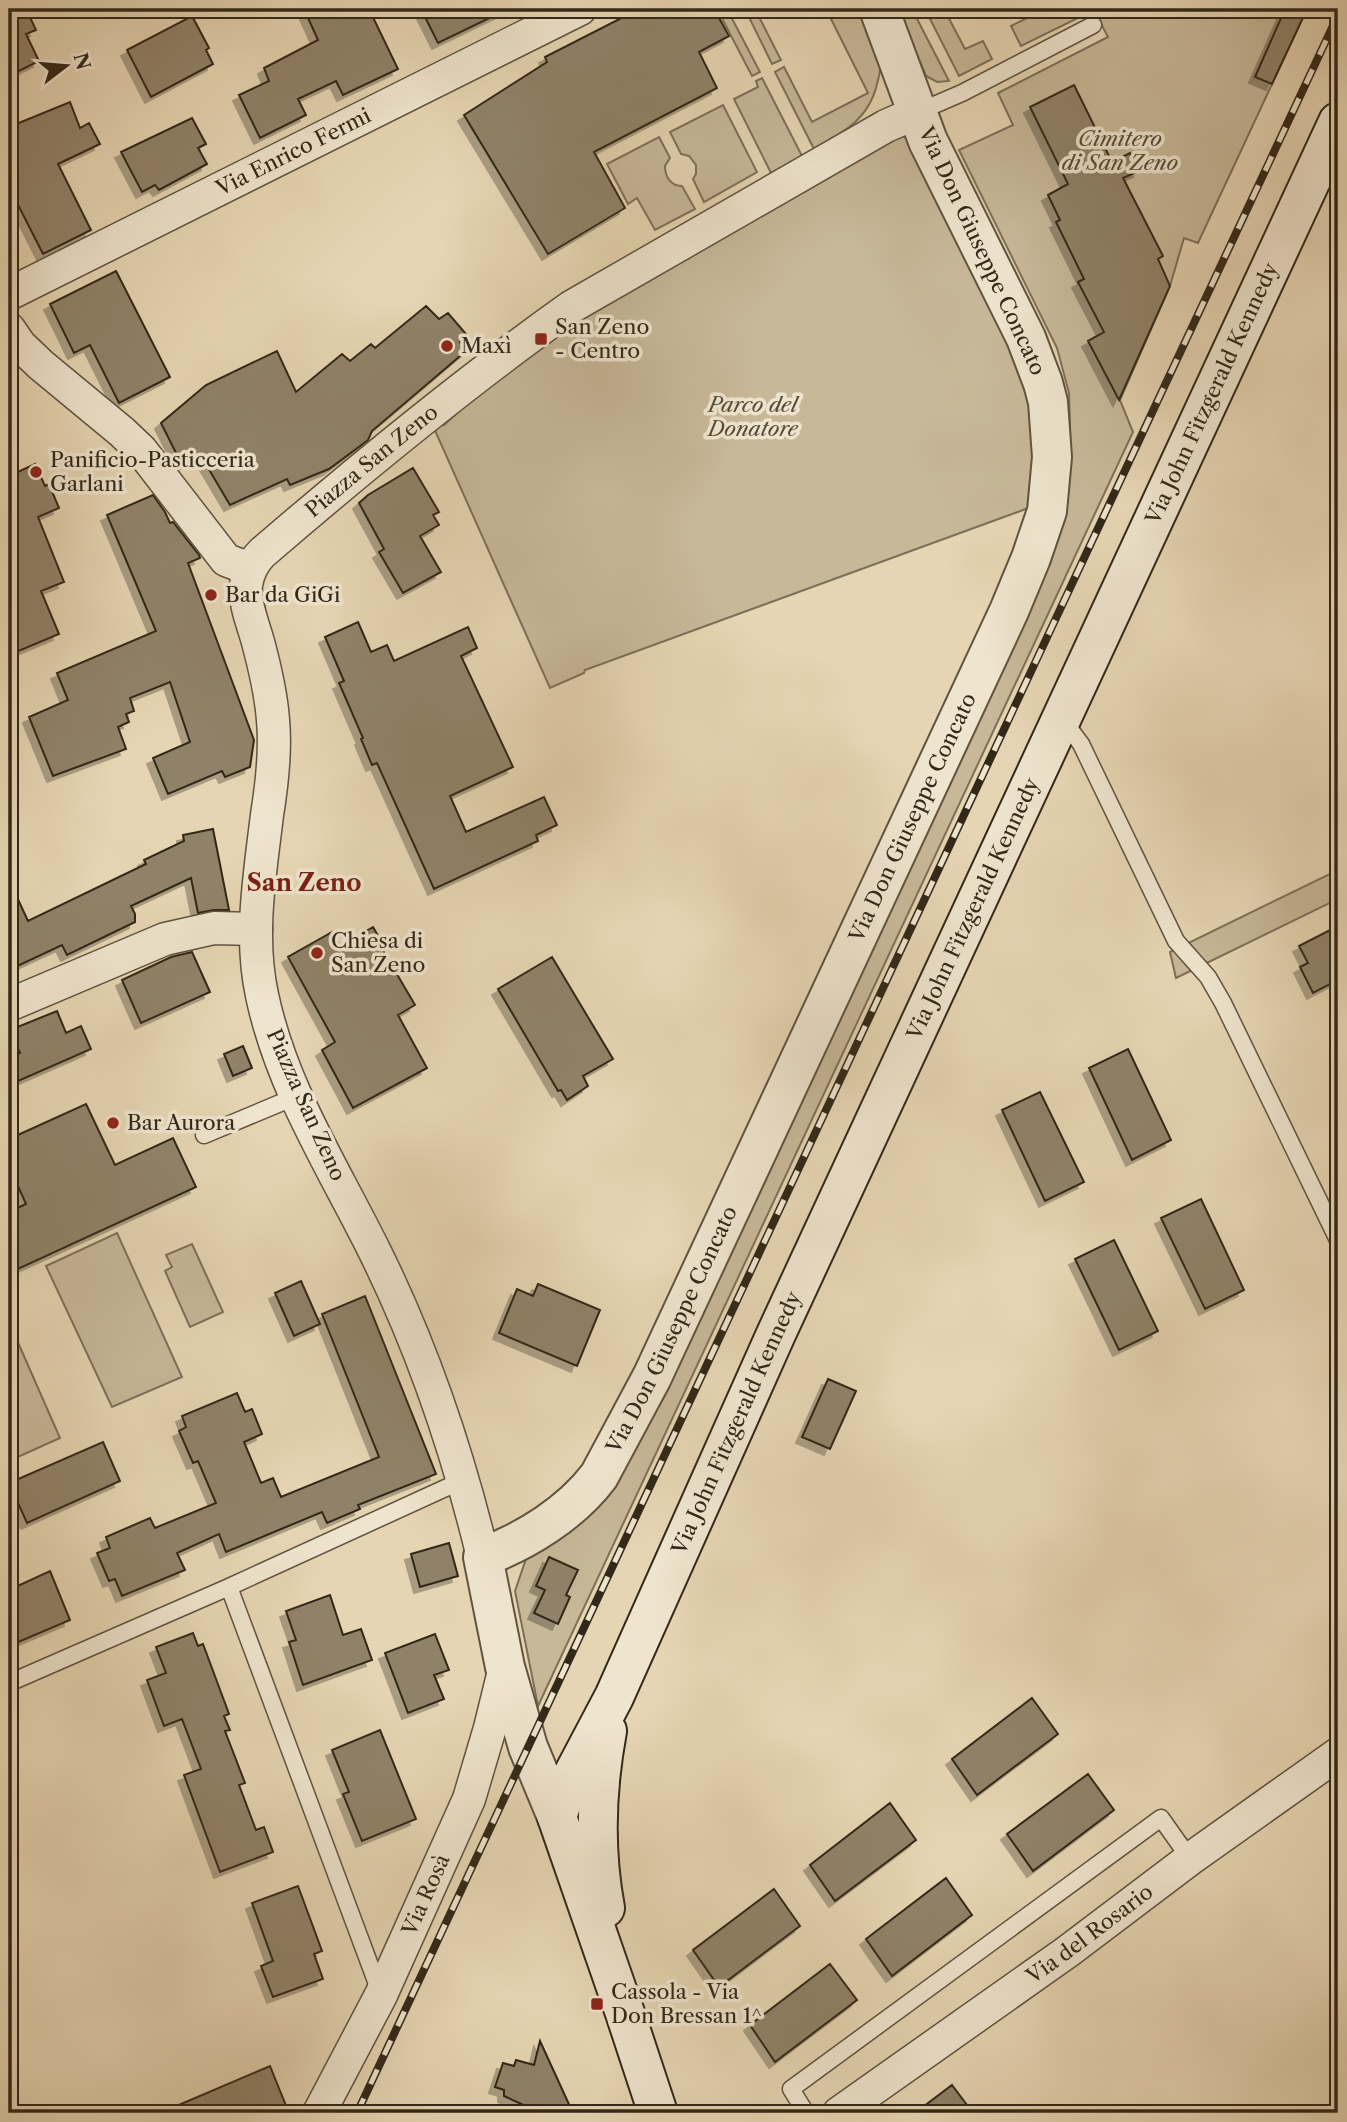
<svg xmlns="http://www.w3.org/2000/svg" width="1347" height="2122" viewBox="0 0 1347 2122" font-family="'Libre Caslon Text',serif">
	<style>
		.green { fill: #c7b899; stroke: #7c7059; stroke-width: 2 }
		.building { fill: #908269; stroke: #322819; stroke-width: 2; filter: url(#shadow) }
		.lines { fill: none; stroke-linecap: round; stroke-linejoin: round }
		.service-casing { stroke: #5f5340; stroke-width: 19 }
		.minor-casing { stroke: #5f5340; stroke-width: 35 }
		.tertiary-casing { stroke: #5f5340; stroke-width: 42 }
		.secondary-casing { stroke: #322819; stroke-width: 42 }
		.service { stroke: #efe4ce; stroke-width: 16 }
		.minor { stroke: #efe4ce; stroke-width: 32 }
		.tertiary { stroke: #efe4ce; stroke-width: 38 }
		.secondary { stroke: #efe4ce; stroke-width: 38 }
		.rail-casing { stroke: #322819; stroke-width: 8 }
		.rail { stroke: #efe4ce; stroke-width: 5; stroke-dasharray: 16; stroke-linecap: butt }
		.poi-dot { fill: #8f2418; stroke: #efe4ce; stroke-width: 2.5 }
		.labels { text-anchor: middle; stroke-width: 7; stroke-linejoin: round; paint-order: stroke }
		.park-label { font-size: 21px; font-style: italic; fill: #574c39; stroke: #efe4ce }
		.street-label { font-size: 21px; fill: #322819; stroke: #efe4ce }
		.poi-label { font-size: 21px; fill: #322819; stroke: #efe4ce; text-anchor: start }
		.quarter-label { font-size: 24px; font-weight: bold; fill: #7a1f14; stroke: #efe4ce }
	</style>
	<defs>
		<filter id="shadow"><feDropShadow dx="-6" dy="6" stdDeviation="0" flood-color="#0004"/></filter>
	</defs>
	<rect width="100%" height="100%" fill="#e6d5b3"/>
	<filter id="stains"><feTurbulence type="fractalNoise" baseFrequency=".00286" numOctaves="4"/><feColorMatrix values="0 0 0 0 .2 0 0 0 0 .09 0 0 0 0 .02 0 0 0 .5 -.17"/></filter>
	<radialGradient id="worn" r=".72"><stop offset=".6" stop-color="#630" stop-opacity="0"/><stop offset="1" stop-color="#630" stop-opacity=".3"/></radialGradient>
	<path class="green" d="M 717,9 L 727,9 L 760,72 L 752,76 Z
		M 745,9 L 755,9 L 781,60 L 772,64 Z
		M 826,9 L 863,9 C 869,26 876,44 880,62 C 881,69 879,77 877,84 C 869,119 843,133 814,149 L 775,72 L 784,67 L 812,122 L 868,93 Z
		M 897,9 L 912,9 L 949,81 L 937,82 L 926,76 Z
		M 925,9 L 944,9 L 965,49 L 983,41 L 992,59 L 959,76 Z
		M 1025,9 L 1307,9 L 1198,243 L 1184,238 L 1170,286 L 1120,400 L 1133,432 L 538,1706 L 515,1591 L 528,1553 L 561,1531 L 1058,526 L 1071,463 L 1069,393 L 1057,348 L 959,150 L 1013,125 L 998,93 L 1108,37 L 1094,10 L 1021,46 L 1011,26 L 1029,17 Z
		M 762,78 L 802,156 L 772,175 L 734,99 L 758,87 L 756,81 Z
		M 723,105 L 757,172 L 704,202 L 693,179 L 696,174 L 696,165 L 689,156 L 681,154 L 670,132 Z
		M 900,136 L 911,139 L 917,147 L 1037,406 L 1034,506 L 585,670 L 584,673 L 550,688 L 433,426 L 444,425 L 464,407 L 461,401 L 516,357 Z
		M 659,137 L 670,158 L 665,166 C 665,177 671,186 682,186 L 695,209 L 655,230 L 637,198 L 628,204 L 607,164 Z
		M 1338,870 L 1338,899 L 1176,978 L 1170,952 Z
		M 117,1233 L 182,1377 L 112,1407 L 46,1266 Z
		M 192,1244 L 223,1312 L 190,1327 L 165,1271 L 172,1267 L 166,1255 Z
		M 9,1322 L 60,1438 L 9,1461 Z"/>
	<path class="building" d="M 9,9 L 26,9 L 36,30 L 26,34 L 39,61 L 9,76 Z
		M 304,9 L 369,9 L 398,69 L 343,95 L 336,81 L 298,99 L 306,115 L 260,138 L 239,95 L 269,81 L 264,68 L 318,40 Z
		M 421,9 L 508,9 L 438,43 Z
		M 639,9 L 714,9 L 729,36 L 699,52 L 717,88 L 594,152 L 625,208 L 548,254 L 464,115 L 547,62 L 545,57 Z
		M 1285,9 L 1307,9 L 1272,84 L 1255,77 Z
		M 192,16 L 209,48 L 206,50 L 213,64 L 151,97 L 127,50 Z
		M 1074,85 L 1112,162 L 1130,153 L 1139,171 L 1123,178 L 1163,256 L 1158,259 L 1170,286 L 1119,400 L 1088,341 L 1104,332 L 1078,282 L 1084,279 L 1056,222 L 1060,220 L 1048,195 L 1068,184 L 1030,107 Z
		M 70,102 L 80,128 L 89,123 L 100,144 L 58,164 L 91,230 L 43,254 L 9,187 L 9,127 Z
		M 192,118 L 206,144 L 198,148 L 207,164 L 159,190 L 155,185 L 142,192 L 121,152 Z
		M 116,271 L 170,377 L 119,403 L 90,345 L 74,353 L 50,304 Z
		M 426,306 L 439,319 L 448,313 L 466,334 L 460,342 L 466,351 L 372,431 L 368,440 L 329,469 L 290,485 L 287,479 L 230,505 L 201,456 L 182,465 L 161,423 L 206,385 L 277,351 L 296,392 L 342,354 L 350,361 L 371,344 L 375,348 Z
		M 35,464 L 45,486 L 49,484 L 59,508 L 38,517 L 64,582 L 41,591 L 59,634 L 9,655 L 9,476 Z
		M 413,468 L 439,512 L 433,515 L 439,525 L 420,536 L 441,572 L 403,593 L 379,552 L 384,549 L 359,503 L 368,495 Z
		M 153,495 L 165,512 L 170,523 L 173,522 L 199,555 L 200,558 L 188,563 L 254,740 L 250,767 L 225,777 L 222,771 L 168,794 L 153,758 L 190,742 L 170,682 L 130,698 L 134,711 L 126,714 L 129,722 L 118,727 L 126,749 L 53,776 L 29,717 L 68,700 L 57,673 L 156,631 L 107,515 Z
		M 358,622 L 371,652 L 387,645 L 394,661 L 468,627 L 477,648 L 461,656 L 513,767 L 450,796 L 466,832 L 544,797 L 557,825 L 536,835 L 538,841 L 434,889 L 377,763 L 372,765 L 361,739 L 363,738 L 339,683 L 344,681 L 325,637 Z
		M 213,829 L 229,910 L 214,910 L 198,913 L 191,878 L 131,906 L 135,914 L 135,922 L 67,955 L 62,945 L 9,970 L 9,880 L 28,921 L 146,864 L 144,860 L 184,841 L 183,835 Z
		M 1338,926 L 1338,980 L 1313,993 L 1300,967 L 1308,963 L 1299,946 Z
		M 373,927 L 384,946 L 381,947 L 415,1005 L 398,1015 L 427,1068 L 353,1108 L 322,1050 L 335,1042 L 288,957 L 332,932 L 340,946 Z
		M 192,952 L 210,992 L 141,1023 L 122,980 L 171,957 Z
		M 552,957 L 613,1059 L 583,1076 L 588,1086 L 567,1100 L 561,1090 L 558,1091 L 498,989 Z
		M 57,1011 L 66,1033 L 81,1026 L 91,1049 L 9,1085 L 9,1058 L 20,1053 L 10,1030 Z
		M 243,1046 L 252,1068 L 233,1076 L 224,1054 Z
		M 1128,1049 L 1171,1140 L 1132,1160 L 1089,1068 Z
		M 1040,1092 L 1084,1182 L 1045,1201 L 1002,1110 Z
		M 86,1104 L 115,1165 L 173,1138 L 196,1187 L 9,1273 L 9,1212 L 26,1204 L 9,1166 L 9,1139 Z
		M 1201,1199 L 1244,1290 L 1205,1309 L 1161,1218 Z
		M 1114,1240 L 1158,1331 L 1119,1350 L 1075,1259 Z
		M 301,1281 L 320,1324 L 294,1336 L 275,1293 Z
		M 538,1284 L 600,1310 L 577,1366 L 499,1333 L 517,1289 L 533,1296 Z
		M 365,1296 L 436,1474 L 358,1505 L 360,1509 L 327,1523 L 322,1512 L 226,1552 L 219,1534 L 177,1553 L 185,1570 L 122,1596 L 115,1579 L 109,1581 L 97,1553 L 110,1548 L 106,1537 L 150,1518 L 155,1528 L 216,1503 L 198,1461 L 193,1463 L 179,1431 L 186,1427 L 182,1416 L 237,1393 L 245,1412 L 252,1409 L 262,1434 L 244,1442 L 261,1483 L 273,1478 L 281,1497 L 379,1457 L 322,1314 Z
		M 828,1379 L 856,1391 L 830,1449 L 802,1437 Z
		M 103,1442 L 120,1481 L 27,1523 L 9,1483 Z
		M 449,1543 L 458,1576 L 420,1587 L 411,1554 Z
		M 549,1557 L 578,1570 L 566,1595 L 570,1597 L 558,1624 L 534,1613 L 545,1590 L 536,1586 Z
		M 50,1571 L 70,1620 L 9,1646 L 9,1590 Z
		M 330,1595 L 343,1635 L 361,1629 L 372,1660 L 303,1685 L 289,1642 L 296,1640 L 286,1611 Z
		M 193,1633 L 198,1646 L 203,1644 L 229,1714 L 224,1716 L 230,1730 L 225,1731 L 245,1783 L 239,1785 L 256,1830 L 264,1827 L 273,1852 L 220,1872 L 184,1775 L 201,1769 L 182,1719 L 164,1726 L 147,1680 L 166,1673 L 156,1647 Z
		M 435,1634 L 449,1670 L 434,1675 L 444,1699 L 408,1713 L 385,1653 Z
		M 1032,1698 L 1058,1734 L 977,1795 L 952,1759 Z
		M 380,1730 L 416,1819 L 362,1841 L 343,1794 L 349,1792 L 332,1750 Z
		M 1088,1774 L 1114,1810 L 1033,1871 L 1007,1834 Z
		M 890,1803 L 916,1840 L 835,1901 L 810,1865 Z
		M 946,1878 L 972,1915 L 892,1976 L 866,1939 Z
		M 298,1886 L 322,1951 L 314,1954 L 323,1979 L 273,1997 L 261,1966 L 273,1961 L 252,1903 Z
		M 774,1889 L 800,1926 L 719,1987 L 693,1950 Z
		M 830,1964 L 857,2000 L 775,2062 L 750,2025 Z
		M 540,2041 L 573,2113 L 528,2113 L 530,2108 L 504,2096 L 504,2090 L 495,2087 L 503,2063 L 514,2066 L 516,2060 L 534,2065 Z
		M 270,2066 L 289,2113 L 160,2113 Z
		M 952,2085 L 973,2113 L 915,2113 Z"/>
	<g class="lines">
		<g class="service-casing">
			<path id="service" d="M 918,112 L 962,93 L 1093,25
				M 1063,720 L 1081,744 L 1176,941 L 1208,977 L 1223,1003 L 1338,1240
				M 204,1135 L 297,1096
				M 9,1683 L 229,1587
				M 380,1992 L 229,1587 L 463,1480
				M 806,2113 L 791,2089 L 1161,1818 L 1190,1859"/>
		</g>
		<g class="minor-casing">
			<g id="minor">
				<path id="s1" d="M 9,294 L 580,9"/>
				<path d="M 9,329 L 20,345 L 41,365 L 122,432 L 141,450 L 226,560 L 250,569"/>
				<path d="M 9,1005 L 165,939 L 214,928 L 256,929"/>
				<path id="s2" d="M 483,1557 C 458,1453 423,1349 375,1252 C 334,1169 281,1087 262,995 C 249,936 260,874 267,815 C 272,784 276,752 273,720 C 271,693 265,668 258,642 C 253,624 244,603 246,585 C 248,572 253,562 262,553 C 362,467 464,383 571,307 L 886,126 L 918,112"/>
				<path id="s3" d="M 319,2113 L 381,1995 L 469,1799 L 490,1728 L 505,1667"/>
				<path id="s4" d="M 839,2113 L 1067,1952 L 1190,1859 L 1338,1754"/>
			</g>
		</g>
		<g class="tertiary-casing">
			<g id="tertiary">
				<path id="s5" d="M 557,1817 L 528,1747 L 505,1667 L 483,1557 C 526,1541 571,1513 599,1476 L 652,1377 L 1009,611 L 1031,558 L 1047,511 L 1052,457 L 1048,402 L 1043,383 L 1026,338 L 928,141 L 879,9"/>
			</g>
		</g>
		<g class="secondary-casing">
			<g id="secondary">
				<path d="M 605,1908 C 594,1849 596,1790 607,1731"/>
				<path id="s6" d="M 658,2113 L 625,2013 L 557,1817 L 568,1784 L 614,1697 L 776,1334 L 1338,122"/>
			</g>
		</g>
		<use href="#service" class="service"/>
		<use href="#minor" class="minor"/>
		<use href="#tertiary" class="tertiary"/>
		<use href="#secondary" class="secondary"/>
		<g class="rail-casing">
			<path id="rail" d="M 357,2113 L 1338,15"/>
		</g>
		<use href="#rail" class="rail"/>
	</g>
	<g class="poi-dot">
		<rect x="534" y="332" width="14" height="14" rx="3.5"/>
		<circle cx="447" cy="346" r="7"/>
		<circle cx="36" cy="472" r="7"/>
		<circle cx="211" cy="595" r="7"/>
		<circle cx="317" cy="953" r="7"/>
		<circle cx="113" cy="1123" r="7"/>
		<rect x="590" y="1997" width="14" height="14" rx="3.5"/>
	</g>
	<g class="labels">
		<g class="park-label">
			<text x="1120" y="146">Cimitero<tspan x="1120" dy="24">di San Zeno</tspan></text>
			<text x="753" y="412">Parco del<tspan x="753" dy="24">Donatore</tspan></text>
		</g>
		<g class="street-label">
			<text dy="7" stroke="none"><textPath href="#s1" startOffset="318">Via Enrico Fermi</textPath></text>
			<text transform="translate(982 251) rotate(65)" y="7">Via Don Giuseppe Concato</text>
			<text dy="7" stroke="none"><textPath href="#s6" startOffset="1880">Via John Fitzgerald Kennedy</textPath></text>
			<text dy="7" stroke="none"><textPath href="#s2" startOffset="1200">Piazza San Zeno</textPath></text>
			<text dy="7" stroke="none"><textPath href="#s5" startOffset="1144">Via Don Giuseppe Concato</textPath></text>
			<text dy="7" stroke="none"><textPath href="#s6" startOffset="1312">Via John Fitzgerald Kennedy</textPath></text>
			<text transform="translate(306 1105) rotate(66)" y="7">Piazza San Zeno</text>
			<text dy="7" stroke="none"><textPath href="#s5" startOffset="578">Via Don Giuseppe Concato</textPath></text>
			<text dy="7" stroke="none"><textPath href="#s6" startOffset="746">Via John Fitzgerald Kennedy</textPath></text>
			<text dy="7" stroke="none"><textPath href="#s3" startOffset="243">Via Rosà</textPath></text>
			<text dy="7" stroke="none"><textPath href="#s4" startOffset="308">Via del Rosario</textPath></text>
		</g>
		<g class="poi-label">
			<text x="555" y="334">San Zeno<tspan x="555" dy="24">- Centro</tspan></text>
			<text x="461" y="353">Maxì</text>
			<text x="50" y="467">Panificio-Pasticceria<tspan x="50" dy="24">Garlani</tspan></text>
			<text x="225" y="602">Bar da GiGi</text>
			<text x="331" y="948">Chiesa di<tspan x="331" dy="24">San Zeno</tspan></text>
			<text x="127" y="1130">Bar Aurora</text>
			<text x="611" y="1999">Cassola - Via<tspan x="611" dy="24">Don Bressan 1^</tspan></text>
		</g>
		<g class="quarter-label">
			<text x="304" y="891">San Zeno</text>
		</g>
	</g>
	<rect width="1347" height="2122" fill="none" stroke="#e6d5b3" stroke-width="35"/>
	<rect x="10" y="10" width="1326" height="2101" fill="none" stroke="#322819" stroke-width="3.5"/>
	<rect x="18" y="18" width="1312" height="2087" fill="none" stroke="#322819" stroke-width="2"/>
	<g transform="translate(66 66) rotate(74)" stroke="#efe4ce" stroke-width="5" paint-order="stroke">
	<path d="M0-5L12 26L0 18L-12 26Z" fill="#322819"/>
	<text y="-10" font-size="19" font-weight="bold" text-anchor="middle" fill="#322819">N</text>
	</g>
	<rect width="100%" height="100%" filter="url(#stains)"/>
	<rect width="100%" height="100%" fill="url(#worn)"/>
</svg>
